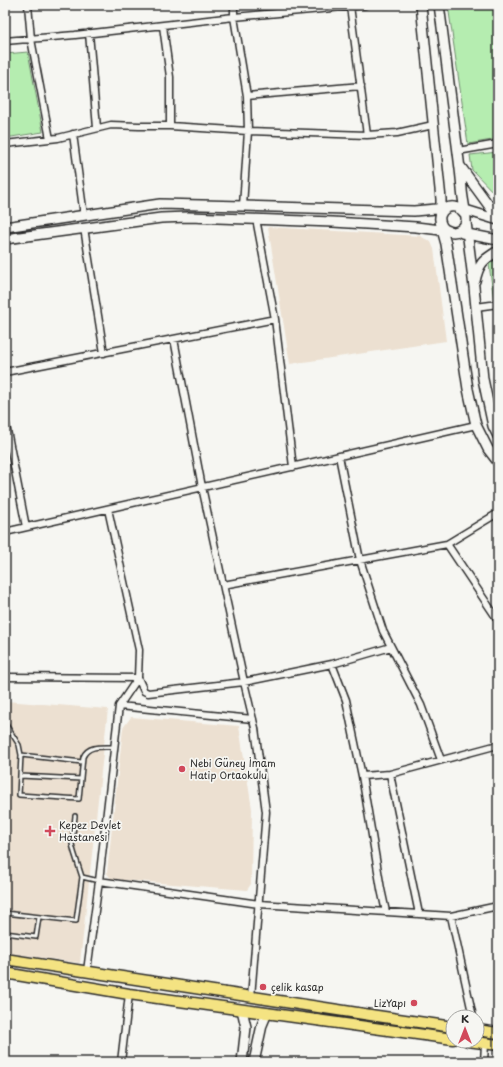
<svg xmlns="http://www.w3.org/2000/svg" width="503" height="1067" viewBox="0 0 503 1067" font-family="'Playpen Sans',sans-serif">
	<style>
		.built { fill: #ece0d1 }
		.green { fill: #b5edb0; stroke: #708c6e }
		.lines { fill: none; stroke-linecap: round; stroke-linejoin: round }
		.lane-casing { stroke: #2b2b2b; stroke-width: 6 }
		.street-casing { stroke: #2b2b2b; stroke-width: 9 }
		.secondary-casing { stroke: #2b2b2b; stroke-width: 12 }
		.primary-casing { stroke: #2b2b2b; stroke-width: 13 }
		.lane { stroke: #f6f6f2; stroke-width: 3 }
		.street { stroke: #f6f6f2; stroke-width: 6 }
		.secondary { stroke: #f6f6f2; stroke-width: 9 }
		.primary { stroke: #f4e382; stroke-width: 10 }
		.poi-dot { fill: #d1495b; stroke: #f6f6f2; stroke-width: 1.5 }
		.labels { text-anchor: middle; stroke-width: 3.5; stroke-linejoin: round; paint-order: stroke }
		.poi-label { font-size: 10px; fill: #2b2b2b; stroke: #f6f6f2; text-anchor: start }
	</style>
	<rect width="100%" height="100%" fill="#f6f6f2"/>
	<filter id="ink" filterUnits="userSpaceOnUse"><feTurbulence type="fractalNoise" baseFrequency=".025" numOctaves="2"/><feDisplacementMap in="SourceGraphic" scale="8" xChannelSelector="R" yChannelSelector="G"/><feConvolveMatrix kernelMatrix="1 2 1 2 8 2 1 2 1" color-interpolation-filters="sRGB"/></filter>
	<g filter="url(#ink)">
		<path class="built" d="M 268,227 L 420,236 L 431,242 L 434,249 L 446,341 L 290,364 Z
			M 5,701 L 108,709 L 80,963 L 5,953 Z
			M 131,717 L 239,726 L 252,809 L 251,884 L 247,890 L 111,879 L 107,873 L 123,728 Z"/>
		<path class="green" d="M 448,5 L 498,5 L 498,139 L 468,144 Z
			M 28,52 L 43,132 L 5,138 L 5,54 Z
			M 498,152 L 498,197 L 472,170 L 470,155 Z
			M 498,258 L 498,300 L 494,301 L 489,264 Z"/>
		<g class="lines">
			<g class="lane-casing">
				<path id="lane" d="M 5,723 L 19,745 L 21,755 L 82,762
					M 21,755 L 19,795 L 79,799 L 83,757 C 88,745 102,747 114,747
					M 20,776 L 81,779
					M 75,816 L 72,844 L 74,852 L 82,877
					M 5,913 L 76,921 L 82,877 L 99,881
					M 5,933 L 36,937 L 39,917"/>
			</g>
			<g class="street-casing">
				<path id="street" d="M 28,5 L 31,39 L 50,139
					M 234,5 L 234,17 L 247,96 L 248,131 L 243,206
					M 350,6 L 367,135
					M 163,26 L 170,77 L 170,126
					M 89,33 L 97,128
					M 5,41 L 75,35 L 234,17 L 365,5
					M 247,96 L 361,86
					M 73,134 L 84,216
					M 5,144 L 58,138 L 111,125 L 139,126 L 170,126 L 248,131 L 367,135 L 397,133 L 433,125
					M 458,151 L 498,144
					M 257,224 L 275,319 L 293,467
					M 84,228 L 104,353
					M 476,307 L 498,304
					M 174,339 L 202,487 L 244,682 L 255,728 L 266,812 L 251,997
					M 5,372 L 275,319
					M 5,420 L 26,527
					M 339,456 L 360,560 L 383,631 L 421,705 L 441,760
					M 5,532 L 476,425
					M 447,544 L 498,620
					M 223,585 L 447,544 L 498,513
					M 332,664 L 346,700 L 362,776 L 381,889 L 386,912
					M 5,677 L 138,678 L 144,691 L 148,693 L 244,682 L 332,664 L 391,647
					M 119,706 L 253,719
					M 390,774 L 419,914
					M 362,776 L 390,774 L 498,745
					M 99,881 L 259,904 L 451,916 L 498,906
					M 451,916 L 473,1017
					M 87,971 L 99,881 L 119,706 L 138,678 L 139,650 L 108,509
					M 121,1062 L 129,994
					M 484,1062 L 485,1044"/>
			</g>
			<g class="secondary-casing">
				<path id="secondary" d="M 421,5 L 441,199 L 441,213
					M 439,5 C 444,41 448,77 453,114 C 456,139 460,164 462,189 C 462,196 467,217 466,222 C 464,229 456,234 449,231 C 446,230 443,228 442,226 C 433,211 454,198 465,214
					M 460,166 L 498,218
					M 459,208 L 498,220
					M 466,222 L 474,287 L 483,379 L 493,426 L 498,436
					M 441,226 L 446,244 L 468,389 L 476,425 L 488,449 L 498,462
					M 5,227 L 160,204 L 243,206 L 414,211 L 447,208
					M 462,233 L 498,240
					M 5,239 L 161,218 L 188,217 L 333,222 L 416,227 L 449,231
					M 475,281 C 479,263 483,260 498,251
					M 242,1062 L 246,1027 L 242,1010
					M 254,1062 L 262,1025 L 267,1013"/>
			</g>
			<g class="primary-casing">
				<path id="primary" d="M 5,959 L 377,1016 L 453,1027
					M 5,973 L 129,994 L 453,1039
					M 477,1030 L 498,1033
					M 468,1041 L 498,1045"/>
			</g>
			<use href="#lane" class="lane"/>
			<use href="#street" class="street"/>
			<use href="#secondary" class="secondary"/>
			<use href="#primary" class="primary"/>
		</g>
	</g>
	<g class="poi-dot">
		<circle cx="182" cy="769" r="4"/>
		<path d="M48 825h4v4h4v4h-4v4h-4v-4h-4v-4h4z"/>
		<circle cx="263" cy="987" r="4"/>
		<circle cx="414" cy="1003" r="4"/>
	</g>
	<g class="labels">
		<g class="poi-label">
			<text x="190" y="767">Nebi Güney İmam<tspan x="190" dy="12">Hatip Ortaokulu</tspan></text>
			<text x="59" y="829">Kepez Devlet<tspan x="59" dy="12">Hastanesi</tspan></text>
			<text x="271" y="991">çelik kasap</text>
			<text x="406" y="1007" text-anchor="end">LizYapı</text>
		</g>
	</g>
	<rect width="503" height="1067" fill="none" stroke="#f6f6f2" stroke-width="20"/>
	<rect x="10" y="10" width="483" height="1047" fill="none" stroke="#2b2b2b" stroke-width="1.5" filter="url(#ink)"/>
	<g transform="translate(465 1029)"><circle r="19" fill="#f6f6f2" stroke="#a5a5a2"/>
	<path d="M0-3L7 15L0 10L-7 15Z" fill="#d1495b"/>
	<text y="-6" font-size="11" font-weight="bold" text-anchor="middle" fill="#2b2b2b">K</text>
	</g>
</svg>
